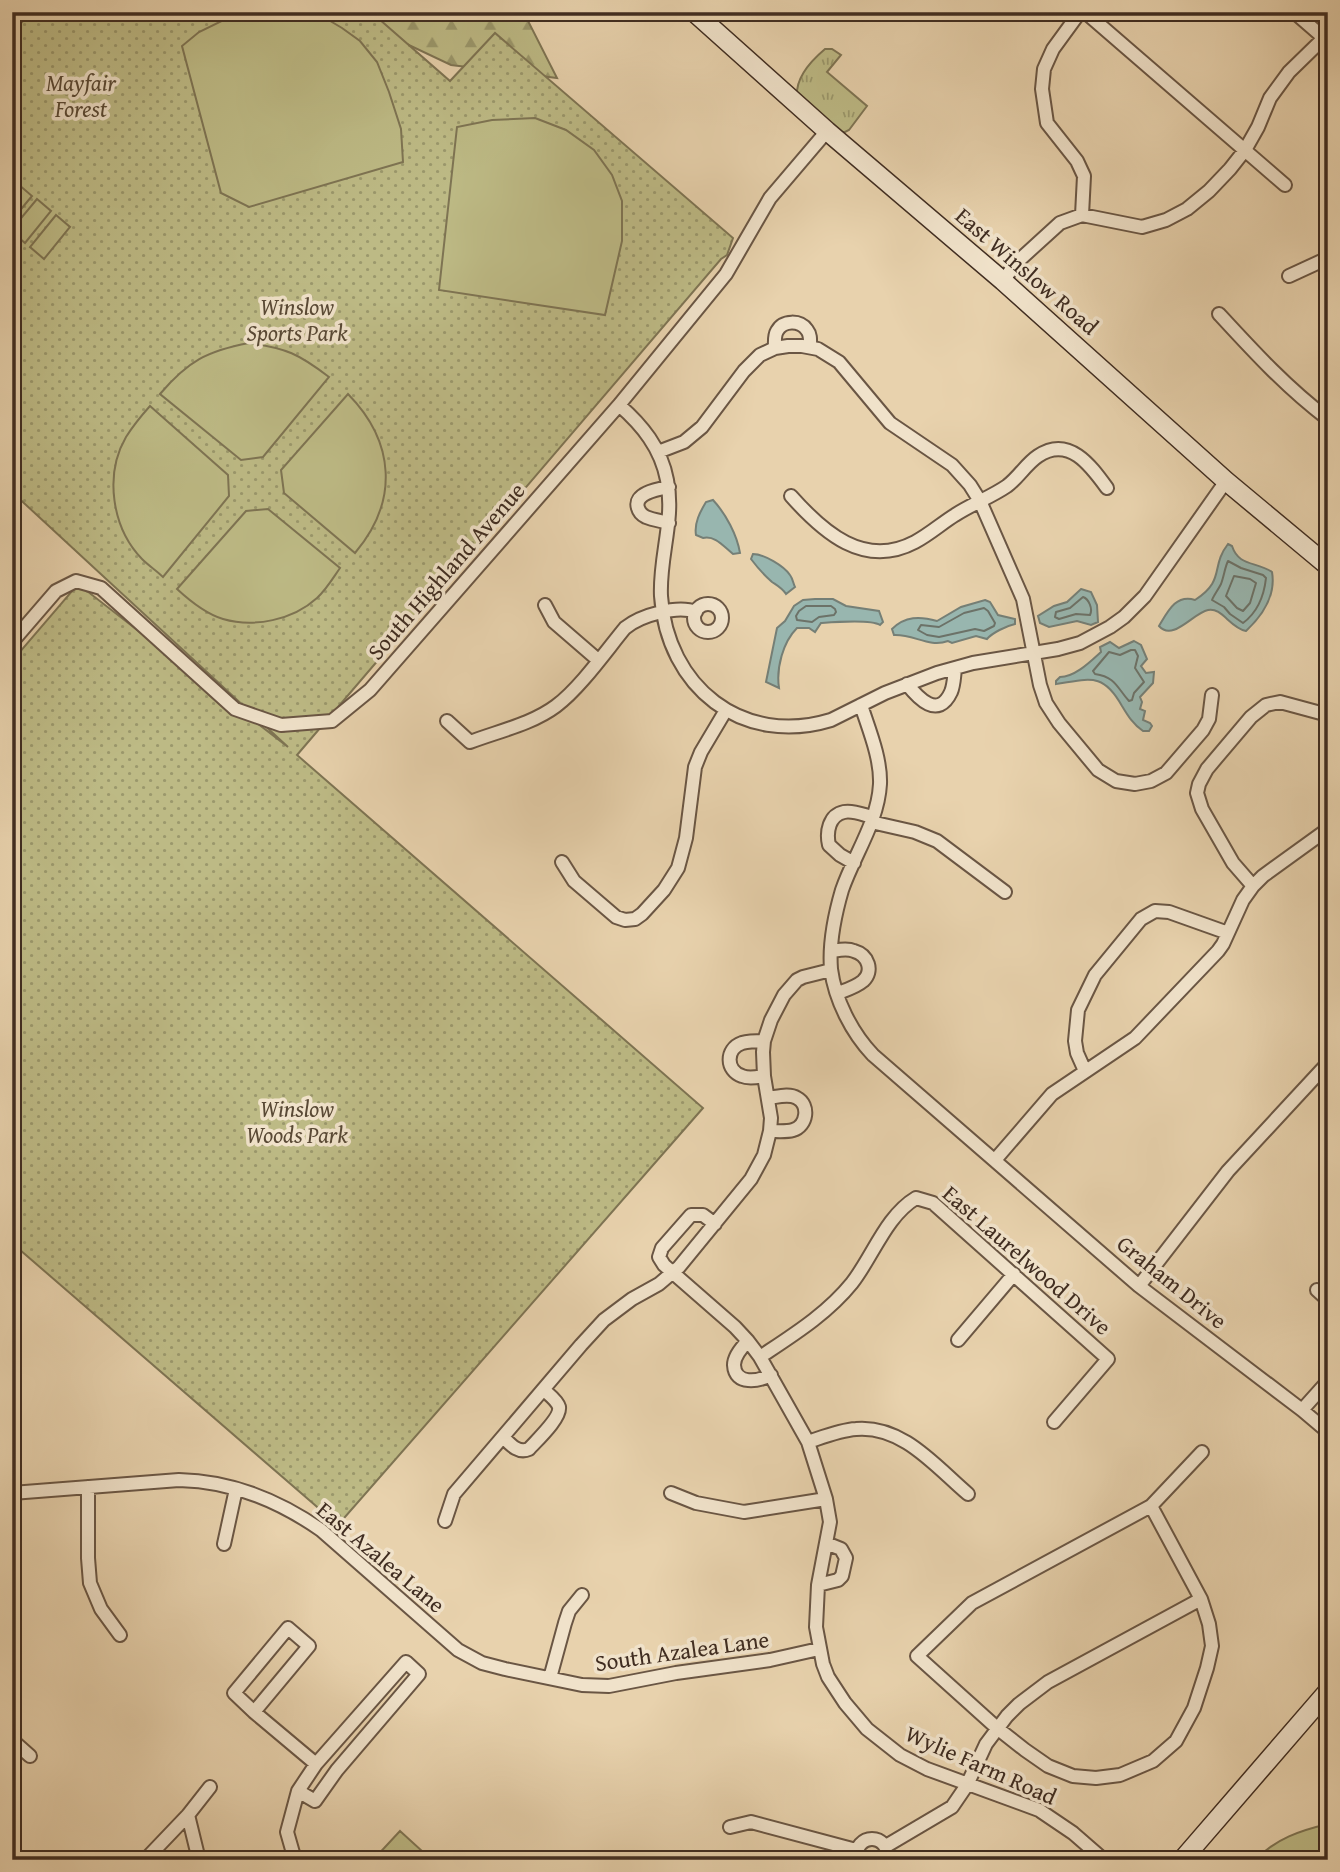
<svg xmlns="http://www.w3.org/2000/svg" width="1340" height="1872" viewBox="0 0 1340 1872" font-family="'Gentium Book Plus',serif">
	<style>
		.grass { fill: url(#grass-tufts); stroke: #7e7453; stroke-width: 2 }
		.forest { fill: url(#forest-firs); stroke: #7e7453; stroke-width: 2 }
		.park { fill: url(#park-dots); stroke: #7e7453; stroke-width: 2 }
		.pitch { fill: #bdba85; stroke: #7e7453; stroke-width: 2 }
		.water { fill: #98b6af; stroke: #757f76; stroke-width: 2 }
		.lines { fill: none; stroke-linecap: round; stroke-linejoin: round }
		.shore { stroke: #6c7268; stroke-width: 2 }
		.street-casing { stroke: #6a5644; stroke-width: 16 }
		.secondary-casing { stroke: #402d21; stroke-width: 21 }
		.street { stroke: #f0e2ca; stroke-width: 12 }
		.secondary { stroke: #f0e2ca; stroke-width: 18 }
		.labels { text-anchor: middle; stroke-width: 7; stroke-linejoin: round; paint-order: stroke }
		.park-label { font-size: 23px; font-style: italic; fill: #594935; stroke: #f0e2ca }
		.street-label { font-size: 23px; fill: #402d21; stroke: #f0e2ca }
	</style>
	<defs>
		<pattern id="grass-tufts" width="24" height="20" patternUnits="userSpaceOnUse" patternTransform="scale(1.75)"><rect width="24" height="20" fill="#bdba85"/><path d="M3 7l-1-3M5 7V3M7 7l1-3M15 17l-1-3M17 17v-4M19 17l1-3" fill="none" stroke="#9b986c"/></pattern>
		<pattern id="forest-firs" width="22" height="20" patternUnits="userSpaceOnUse" patternTransform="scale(1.75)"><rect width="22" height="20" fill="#bdba85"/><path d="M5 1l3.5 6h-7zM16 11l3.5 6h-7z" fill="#9b986c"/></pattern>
		<pattern id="park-dots" width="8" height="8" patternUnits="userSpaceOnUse" patternTransform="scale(1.75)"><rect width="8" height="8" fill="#bdba85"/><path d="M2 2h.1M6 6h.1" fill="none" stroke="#9b986c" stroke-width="1.8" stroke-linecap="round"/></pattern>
	</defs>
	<rect width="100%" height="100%" fill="#e8d2ad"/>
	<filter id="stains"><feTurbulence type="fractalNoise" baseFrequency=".00286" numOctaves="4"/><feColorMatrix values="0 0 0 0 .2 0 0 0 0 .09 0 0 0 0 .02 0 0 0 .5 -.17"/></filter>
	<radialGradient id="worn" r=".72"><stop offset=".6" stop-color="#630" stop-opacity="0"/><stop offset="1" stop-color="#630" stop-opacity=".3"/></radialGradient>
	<path class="grass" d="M 825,49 L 832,49 L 841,55 L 827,72 L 867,106 L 849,130 L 845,132 L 839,132 L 797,95 C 796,77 812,60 825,49 Z"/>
	<path class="forest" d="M 339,12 L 529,12 L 527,19 L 557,78 L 451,65 Z"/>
	<path class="park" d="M 31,12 L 371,12 L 450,81 L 495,33 L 733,238 L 727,255 L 721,259 L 297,755 L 703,1108 L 338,1525 L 12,1243 L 12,661 L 78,584 L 288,747 L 12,492 L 12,33 Z"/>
	<path class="pitch" d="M 240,12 L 315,12 L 342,28 L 360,41 L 377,62 L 389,92 L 401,129 L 403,162 L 249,207 L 221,193 L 182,46 L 199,32 Z
		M 535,118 L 566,130 L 594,150 L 612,175 L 622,201 L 622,241 L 605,315 L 439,290 L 457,127 L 492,120 Z
		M 18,184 L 32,196 L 12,220 L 12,190 Z
		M 37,199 L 51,211 L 25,243 L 12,232 L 12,229 Z
		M 56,215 L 70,227 L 44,259 L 30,247 Z
		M 249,343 C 286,348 299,354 329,377 L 263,457 L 241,460 L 160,394 C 188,361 207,351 249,343 Z
		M 348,394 C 395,442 399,501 355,553 L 284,493 L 281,470 Z
		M 150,406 L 228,475 L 229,496 L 163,577 C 157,571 149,566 142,559 C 112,528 104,475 126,437 C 133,426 141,416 150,406 Z
		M 268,509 L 340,568 C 333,578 326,590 317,598 C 293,620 254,628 223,619 C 206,614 190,601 177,589 L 246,511 Z
		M 1328,1824 L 1328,1860 L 1256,1860 C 1274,1839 1302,1830 1328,1824 Z
		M 400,1831 L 422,1851 L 414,1860 L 373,1860 Z"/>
	<path class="water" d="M 713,500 C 726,514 737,535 740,553 L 733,554 C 724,547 715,535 703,538 L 696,535 C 694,523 700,512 706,502 Z
		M 1228,544 L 1232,546 C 1239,567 1256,561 1272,572 C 1276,595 1262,616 1246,631 C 1230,628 1222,607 1208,610 C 1193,613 1173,642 1159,626 C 1168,611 1176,594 1195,600 C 1226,580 1210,567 1228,544 Z
		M 753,554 C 764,554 784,566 790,575 C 793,579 793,583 795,587 L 786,594 C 782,588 778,586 772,582 C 764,575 757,567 751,559 Z
		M 1081,589 L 1091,592 L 1097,605 L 1098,622 L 1091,625 L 1077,621 L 1049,627 L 1040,623 L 1038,616 L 1054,606 L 1067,602 Z
		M 815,599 L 833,599 L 846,606 L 879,611 L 883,622 L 880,625 C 871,619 834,622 821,623 L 815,632 L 809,628 L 797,628 C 783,642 776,668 779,688 L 766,682 L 777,628 L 785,621 L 794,606 L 803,600 Z
		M 985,600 L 990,602 L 998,615 L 1015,619 L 1015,624 C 1006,626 992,633 987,639 L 976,636 L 952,643 L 948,641 C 929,648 914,634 894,635 L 892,629 C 905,616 920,616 937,621 L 961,607 Z
		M 1134,641 L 1141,645 L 1147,659 L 1141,666 L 1146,673 L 1154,672 L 1153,683 L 1140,697 L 1142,702 L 1140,709 L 1145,711 L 1143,720 L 1150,723 L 1152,726 L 1149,731 L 1143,731 C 1133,724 1128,716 1122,706 C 1103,672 1090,679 1056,684 L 1056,681 L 1060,677 C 1075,677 1090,662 1101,652 L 1100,647 L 1110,642 L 1119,648 Z"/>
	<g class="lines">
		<path class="shore" d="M 1228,561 L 1241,568 L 1263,575 L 1266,578 C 1264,596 1258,612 1243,623 L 1230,614 L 1224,607 L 1212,600 C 1214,595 1218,590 1221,584 C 1224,576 1225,567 1228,561 Z
			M 1234,576 L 1250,579 L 1256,583 L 1250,603 L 1243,611 L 1237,608 L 1226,596 Z
			M 1083,597 C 1089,599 1093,609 1090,615 L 1076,614 L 1059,619 L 1055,617 L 1056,612 L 1070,608 Z
			M 806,606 L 831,606 L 835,609 L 836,612 L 834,615 L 819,617 L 812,622 L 797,620 L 796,616 L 799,611 Z
			M 984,608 L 988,611 L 995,623 L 994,626 L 984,631 L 975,629 L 939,637 L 927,635 L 918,630 L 921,625 L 939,627 L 964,613 Z
			M 1131,650 L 1135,650 L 1138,656 L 1135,668 L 1144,682 L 1134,693 L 1132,700 L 1129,701 C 1117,688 1116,677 1095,674 L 1093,671 L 1109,652 L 1120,655 Z"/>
		<g class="street-casing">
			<path id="street" d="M 1080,12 L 1053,49 L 1044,69 L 1042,89 L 1047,123 L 1077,161 L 1084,176 L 1082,215
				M 1085,12 L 1285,185
				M 1294,12 L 1324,38
				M 1289,276 L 1328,258
				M 1003,281 L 1016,263 L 1060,223 L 1082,215 L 1142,227 L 1166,220 L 1187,209 L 1209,191 L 1230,169 L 1245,150 L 1258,127 L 1270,98 L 1289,72 L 1328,34
				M 1219,314 C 1254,352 1287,388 1328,419
				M 775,348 C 775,343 774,336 777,331 C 783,320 800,320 807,330 C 811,335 810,341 810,347
				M 619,405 C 642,425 661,448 667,480 C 675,520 659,557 661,596 C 667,687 742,747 831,720 L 885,693 L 937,673 L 973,663 L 1058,649 L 1080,643 L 1110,627 L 1124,617 L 1145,596 L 1226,481
				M 658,452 L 684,442 L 702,427 L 744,371 L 760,355 L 775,348 L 788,346 L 802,346 L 818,349 L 839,362 L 890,423 L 952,465 L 970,485 L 980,501 L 1023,599 L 1040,685 L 1046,703 L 1059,723 L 1098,770 L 1116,781 L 1135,784 L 1151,781 L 1166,773 L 1203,730 L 1209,719 L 1212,695
				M 669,487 C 659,489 633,493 638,508 C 639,512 642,515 646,517 C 653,520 662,521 669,523
				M 791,496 C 823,532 864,569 915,542 C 930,534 942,523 955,515 C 972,504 991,497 1007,486 C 1019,477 1026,464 1038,456 C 1069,435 1091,466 1107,488
				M694 618a14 14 0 1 1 28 0a14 14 0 1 1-28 0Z
				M 545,605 L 554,622 L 598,660
				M 12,642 L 56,591 L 76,581 L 101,588 L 235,709 L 281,725 L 332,721 L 370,690 L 619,405 L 726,274 L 770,198 L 827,131
				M 907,684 C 918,698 938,720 951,692 C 954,685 954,676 955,669
				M 861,705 C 869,730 881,758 880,784 C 878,822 854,855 842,890 C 835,914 829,944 831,969 C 835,1000 852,1033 873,1055 L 1139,1286 L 1302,1410 L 1328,1432
				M 447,721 L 470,742 C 499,731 532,724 556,706 C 580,688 606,651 625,628 C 641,615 677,605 696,612
				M 871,822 L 915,832 L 937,841 L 1005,892
				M 562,862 L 574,881 L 616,917 L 625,920 L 635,919 L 642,914 L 664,890 L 678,868 L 686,838 L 695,767 L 701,752 L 726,710
				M 854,863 L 840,855 L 829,845 C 826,832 829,815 844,812 C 853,810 864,815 872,817
				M 1253,886 L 1233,863 L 1202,809 L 1197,793 L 1199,784 L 1207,769 L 1251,717 L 1266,705 L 1280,702 L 1328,715
				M 832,951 C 839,950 847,948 854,951 C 868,955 874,971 863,981 C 856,987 846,990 838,993
				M 1085,1071 L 1077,1053 L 1075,1041 L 1078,1010 L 1095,975 L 1141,919 L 1155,911 L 1169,912 L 1228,933
				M 764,1076 C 757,1077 749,1079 742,1076 C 726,1071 725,1049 742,1043 C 749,1041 757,1041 764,1041
				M 768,1098 C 777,1097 789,1093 797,1098 C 810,1105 807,1126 793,1130 C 786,1132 777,1131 770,1131
				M 995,1160 L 1052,1094 L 1135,1038 L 1218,951 L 1223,944 L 1243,900 L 1253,886 L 1263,876 L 1328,829
				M 715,1224 L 703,1215 L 691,1215 L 662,1248 L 659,1257 L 664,1265 L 735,1327 L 748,1341 L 760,1357 L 808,1442 L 826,1499 L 830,1522 L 818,1585 L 816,1627 L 823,1664 L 828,1677 L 845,1703 L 867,1729 L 900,1755 L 927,1769 L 1039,1810 L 1073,1833 L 1104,1860
				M 1139,1286 L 1228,1171 L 1328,1063
				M 1317,1290 L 1328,1300
				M 958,1340 L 1014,1274
				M 748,1341 C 742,1347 734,1356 734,1365 C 735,1386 759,1381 771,1375
				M 760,1357 C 793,1335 827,1314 852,1283 C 873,1256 886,1216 916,1198 L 933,1203 L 1108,1359 L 1054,1422
				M 1302,1410 L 1328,1381
				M 503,1437 C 510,1444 518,1454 529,1449 C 536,1441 561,1418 559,1407 C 557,1400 548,1394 544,1390
				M 808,1442 C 823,1437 840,1430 856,1429 C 903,1425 936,1467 968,1494
				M 88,1487 L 88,1558 L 90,1583 L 101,1609 L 120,1635
				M 12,1493 L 179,1480 C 232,1481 278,1500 321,1530 L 458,1650 L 482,1663 L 505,1669 L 582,1685 L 609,1686 L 676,1673 L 770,1660 L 819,1649
				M 671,1493 L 696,1503 L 744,1512 L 826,1499
				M 1151,1506 L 1201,1599 L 1209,1624 L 1212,1646 L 1207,1668 L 1194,1708 L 1176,1741 L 1153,1761 L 1120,1775 L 1096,1778 L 1073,1776 L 1048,1766 L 1025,1750 L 997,1728 L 917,1656 L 972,1603 L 1151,1506 L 1202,1452
				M 445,1521 L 454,1494 L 581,1345 L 604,1320 L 632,1299 L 659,1284 L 679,1267 L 751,1179 L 764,1155 L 770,1131 L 771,1118 L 764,1076 L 763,1052 L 764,1041 L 771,1020 L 784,995 L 797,980 L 803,977 L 831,970
				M 224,1544 L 236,1489
				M 818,1585 L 838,1580 L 842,1576 L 846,1558 L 841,1549 L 826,1543
				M 288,1628 L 309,1646 L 254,1712 L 234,1693 Z
				M 550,1678 L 565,1623 L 569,1611 L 582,1595
				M 254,1712 L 316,1764
				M 12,1740 L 30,1756
				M 188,1815 L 199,1860
				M 730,1827 L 751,1822 L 856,1850
				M 886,1846 L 952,1807 L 967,1785 L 986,1744 L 1007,1716 L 1019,1704 L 1048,1682 L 1201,1599
				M 147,1860 L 146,1859 L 188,1815 L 210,1787
				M 295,1860 L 287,1832 L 298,1791 L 316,1764 L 406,1662 L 419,1674 L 337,1770 L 315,1801 L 298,1791
				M 856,1860 C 854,1832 890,1832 888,1860"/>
		</g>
		<g class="secondary-casing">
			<path id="secondary" d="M 694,12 L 827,131 L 1003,281 L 1226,481 L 1328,566
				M 1182,1860 L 1328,1691"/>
		</g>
		<use href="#street" class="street"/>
		<use href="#secondary" class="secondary"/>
	</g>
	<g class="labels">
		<g class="park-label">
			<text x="81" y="91">Mayfair<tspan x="81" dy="26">Forest</tspan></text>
			<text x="297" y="315">Winslow<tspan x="297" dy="26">Sports Park</tspan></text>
			<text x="297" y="1117">Winslow<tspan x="297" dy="26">Woods Park</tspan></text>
		</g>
		<g class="street-label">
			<text transform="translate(1027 271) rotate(41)" y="8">East Winslow Road</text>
			<text transform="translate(446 571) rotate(-49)" y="8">South Highland Avenue</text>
			<text transform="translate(1027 1260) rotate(41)" y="8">East Laurelwood Drive</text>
			<text transform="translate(1172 1282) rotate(39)" y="8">Graham Drive</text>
			<text transform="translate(381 1557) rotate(40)" y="8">East Azalea Lane</text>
			<text transform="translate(682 1651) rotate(-8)" y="8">South Azalea Lane</text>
			<text transform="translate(981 1765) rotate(24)" y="8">Wylie Farm Road</text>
		</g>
	</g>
	<rect width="1340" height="1872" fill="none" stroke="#e8d2ad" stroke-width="42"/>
	<rect x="14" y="14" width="1312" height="1844" fill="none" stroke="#402d21" stroke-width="3.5"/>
	<rect x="21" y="21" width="1298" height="1830" fill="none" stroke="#402d21" stroke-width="2"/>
	<rect width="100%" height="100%" filter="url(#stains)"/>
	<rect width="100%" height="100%" fill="url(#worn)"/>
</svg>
